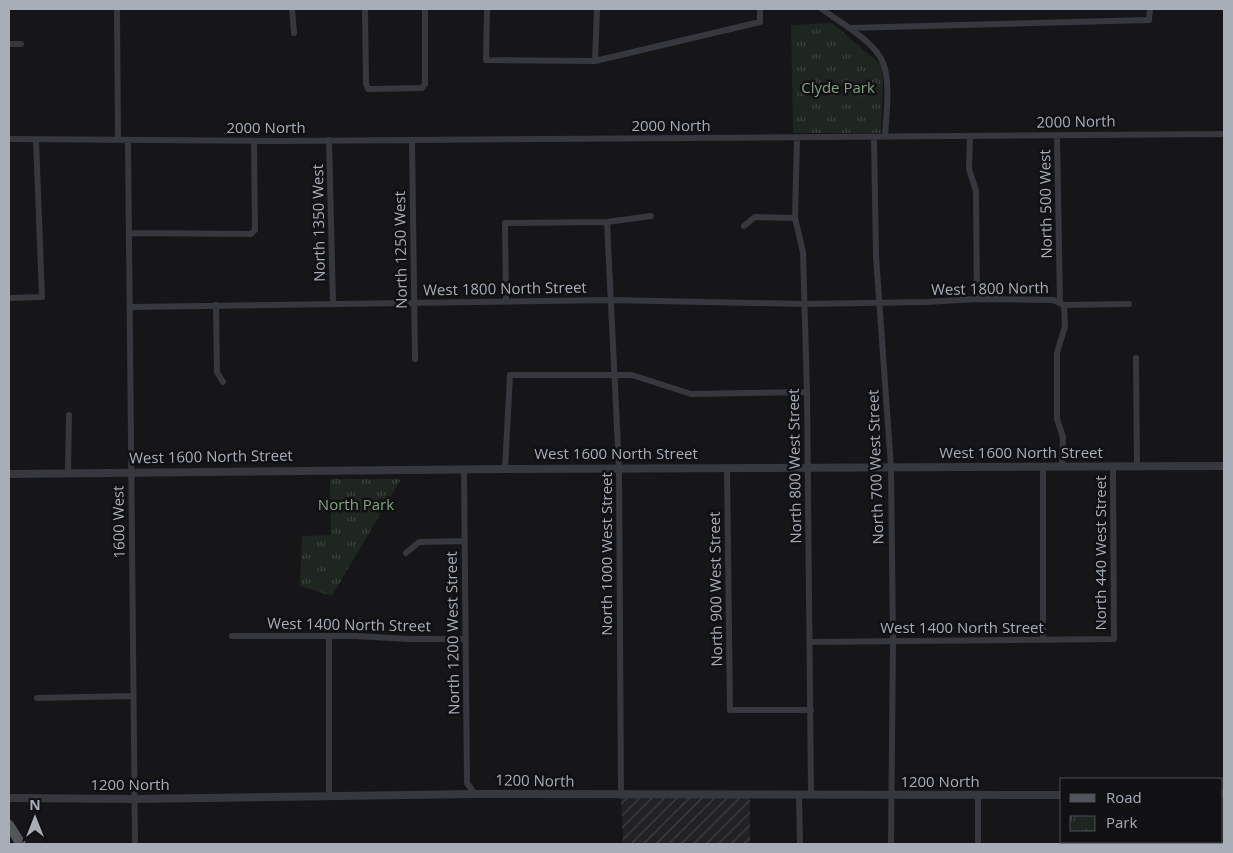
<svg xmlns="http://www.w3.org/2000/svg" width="1233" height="853" viewBox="0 0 1233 853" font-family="'Open Sans',sans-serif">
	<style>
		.industrial { fill: url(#industrial-furrows) }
		.park { fill: url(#park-tufts) }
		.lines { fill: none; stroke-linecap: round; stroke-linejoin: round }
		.minor { stroke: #37383d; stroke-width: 6 }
		.tertiary { stroke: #37383d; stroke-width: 8 }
		.primary { stroke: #53555c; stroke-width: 10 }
		.labels { text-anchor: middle; stroke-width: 5; stroke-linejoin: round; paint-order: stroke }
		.park-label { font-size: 15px; fill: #7fa381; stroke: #111113 }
		.street-label { font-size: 15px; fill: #a8adb8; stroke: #111113 }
	</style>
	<defs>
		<pattern id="industrial-furrows" width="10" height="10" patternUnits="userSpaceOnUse" patternTransform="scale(1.25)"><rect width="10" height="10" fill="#222225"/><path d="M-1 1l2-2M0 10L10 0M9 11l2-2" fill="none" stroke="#3f3f43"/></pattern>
		<pattern id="park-tufts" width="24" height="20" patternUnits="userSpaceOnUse" patternTransform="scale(1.25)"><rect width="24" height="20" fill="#1e261f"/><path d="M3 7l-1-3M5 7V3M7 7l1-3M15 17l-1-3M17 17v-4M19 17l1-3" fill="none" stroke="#3c433d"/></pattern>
	</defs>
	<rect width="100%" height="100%" fill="#161618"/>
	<path class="industrial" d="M 750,795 L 750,844 L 623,844 L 621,796 Z"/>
	<path class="park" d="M 832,23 L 881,65 L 883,82 L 881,133 L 793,133 L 791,25 Z
		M 330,479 L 401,479 L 332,596 L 300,586 L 302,536 L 331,535 Z"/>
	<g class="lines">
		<path class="minor" d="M 117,9 L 118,140
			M 292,9 L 294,33
			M 365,9 L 366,84 L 368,89 L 372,89 L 422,88 L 425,84 L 425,9
			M 487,9 L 486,60 L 595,61 L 760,22 L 760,9
			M 822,9 C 840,23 875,41 883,63 C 891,81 886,117 885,137
			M 850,28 L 1149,20 L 1150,9
			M 9,44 L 21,44
			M 595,61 L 597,9
			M 1057,135 L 1060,303
			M 970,136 L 969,169 L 976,191 L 977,299
			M 797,137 L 795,218 L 803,252 L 807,392 L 811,795
			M 874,137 L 876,256 L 891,467 L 893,640 L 891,844
			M 9,139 L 281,141 L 1224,134
			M 128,140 L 135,844
			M 329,140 L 333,304
			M 412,140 L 415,359
			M 607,222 L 619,468 L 621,796
			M 744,226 L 755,217 L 795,218
			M 131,233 L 251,234 L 255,230 L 254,141
			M 9,298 L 42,297 L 36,140
			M 506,302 L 505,223 L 607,222 L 651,216
			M 216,305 L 217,372 L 223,382
			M 131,307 L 611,300 L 805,304 L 926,302 L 977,299 L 1053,300 L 1064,305 L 1129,304
			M 1136,358 L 1137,466
			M 1043,467 L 1043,640
			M 1062,467 L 1063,437 L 1057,419 L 1057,353 L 1065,326 L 1064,305
			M 727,468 L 730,710 L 811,710
			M 464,469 L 467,783 L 475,794
			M 505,469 L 510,375 L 632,375 L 691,394 L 807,392
			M 68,473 L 69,415
			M 406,553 L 419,542 L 465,541
			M 232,636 L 356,636 L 408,639 L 465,639
			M 329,636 L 329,797
			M 810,642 L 1114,639 L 1113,467
			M 37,698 L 133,696
			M 799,795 L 800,844
			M 978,795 L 978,844"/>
		<path class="tertiary" d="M 9,474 L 505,469 L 1224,466
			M 1222,794 L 1224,794
			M 9,798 L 134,799 L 475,794 L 1062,795"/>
		<path class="primary" d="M 9,825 L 21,844"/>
	</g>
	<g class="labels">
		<g class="park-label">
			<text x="838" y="93">Clyde Park</text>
			<text x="356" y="510">North Park</text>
		</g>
		<g class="street-label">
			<text transform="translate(1076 122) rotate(-1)" y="5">2000 North</text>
			<text x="671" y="131">2000 North</text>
			<text x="266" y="133">2000 North</text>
			<text transform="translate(1046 204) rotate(-91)" y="5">North 500 West</text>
			<text transform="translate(319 223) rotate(-91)" y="5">North 1350 West</text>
			<text transform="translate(401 250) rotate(-91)" y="5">North 1250 West</text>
			<text transform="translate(505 289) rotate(-1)" y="5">West 1800 North Street</text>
			<text transform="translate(990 289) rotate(-1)" y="5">West 1800 North</text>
			<text x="1021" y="458">West 1600 North Street</text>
			<text x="616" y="459">West 1600 North Street</text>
			<text transform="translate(211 457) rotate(-1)" y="5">West 1600 North Street</text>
			<text transform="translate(795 466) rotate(-91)" y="5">North 800 West Street</text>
			<text transform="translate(876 467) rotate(-92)" y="5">North 700 West Street</text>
			<text transform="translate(119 522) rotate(-91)" y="5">1600 West</text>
			<text transform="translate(1101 553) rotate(-90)" y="5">North 440 West Street</text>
			<text transform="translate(607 554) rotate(-90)" y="5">North 1000 West Street</text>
			<text transform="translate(716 589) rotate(-91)" y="5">North 900 West Street</text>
			<text transform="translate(349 625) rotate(1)" y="5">West 1400 North Street</text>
			<text x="962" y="633">West 1400 North Street</text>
			<text transform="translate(453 633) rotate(-91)" y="5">North 1200 West Street</text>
			<text transform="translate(535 781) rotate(1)" y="5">1200 North</text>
			<text x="940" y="787">1200 North</text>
			<text x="130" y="790">1200 North</text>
		</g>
	</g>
	<rect width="1233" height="853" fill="none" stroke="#a8adb8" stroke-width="20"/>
	<rect x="1060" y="778" width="162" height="65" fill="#111113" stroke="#4d4f55"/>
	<rect x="1070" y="794" width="25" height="8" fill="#53555c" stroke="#4d4f55"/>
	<text x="1106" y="803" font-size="15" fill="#a8adb8">Road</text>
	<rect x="1070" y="816" width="25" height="15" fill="url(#park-tufts)" stroke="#4d4f55"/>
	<text x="1106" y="828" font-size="15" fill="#a8adb8">Park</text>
	<g transform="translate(35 818)" stroke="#111113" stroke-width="4" paint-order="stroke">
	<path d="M0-4L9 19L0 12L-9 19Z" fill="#a8adb8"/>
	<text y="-8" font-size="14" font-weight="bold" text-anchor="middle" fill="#a8adb8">N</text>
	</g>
</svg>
